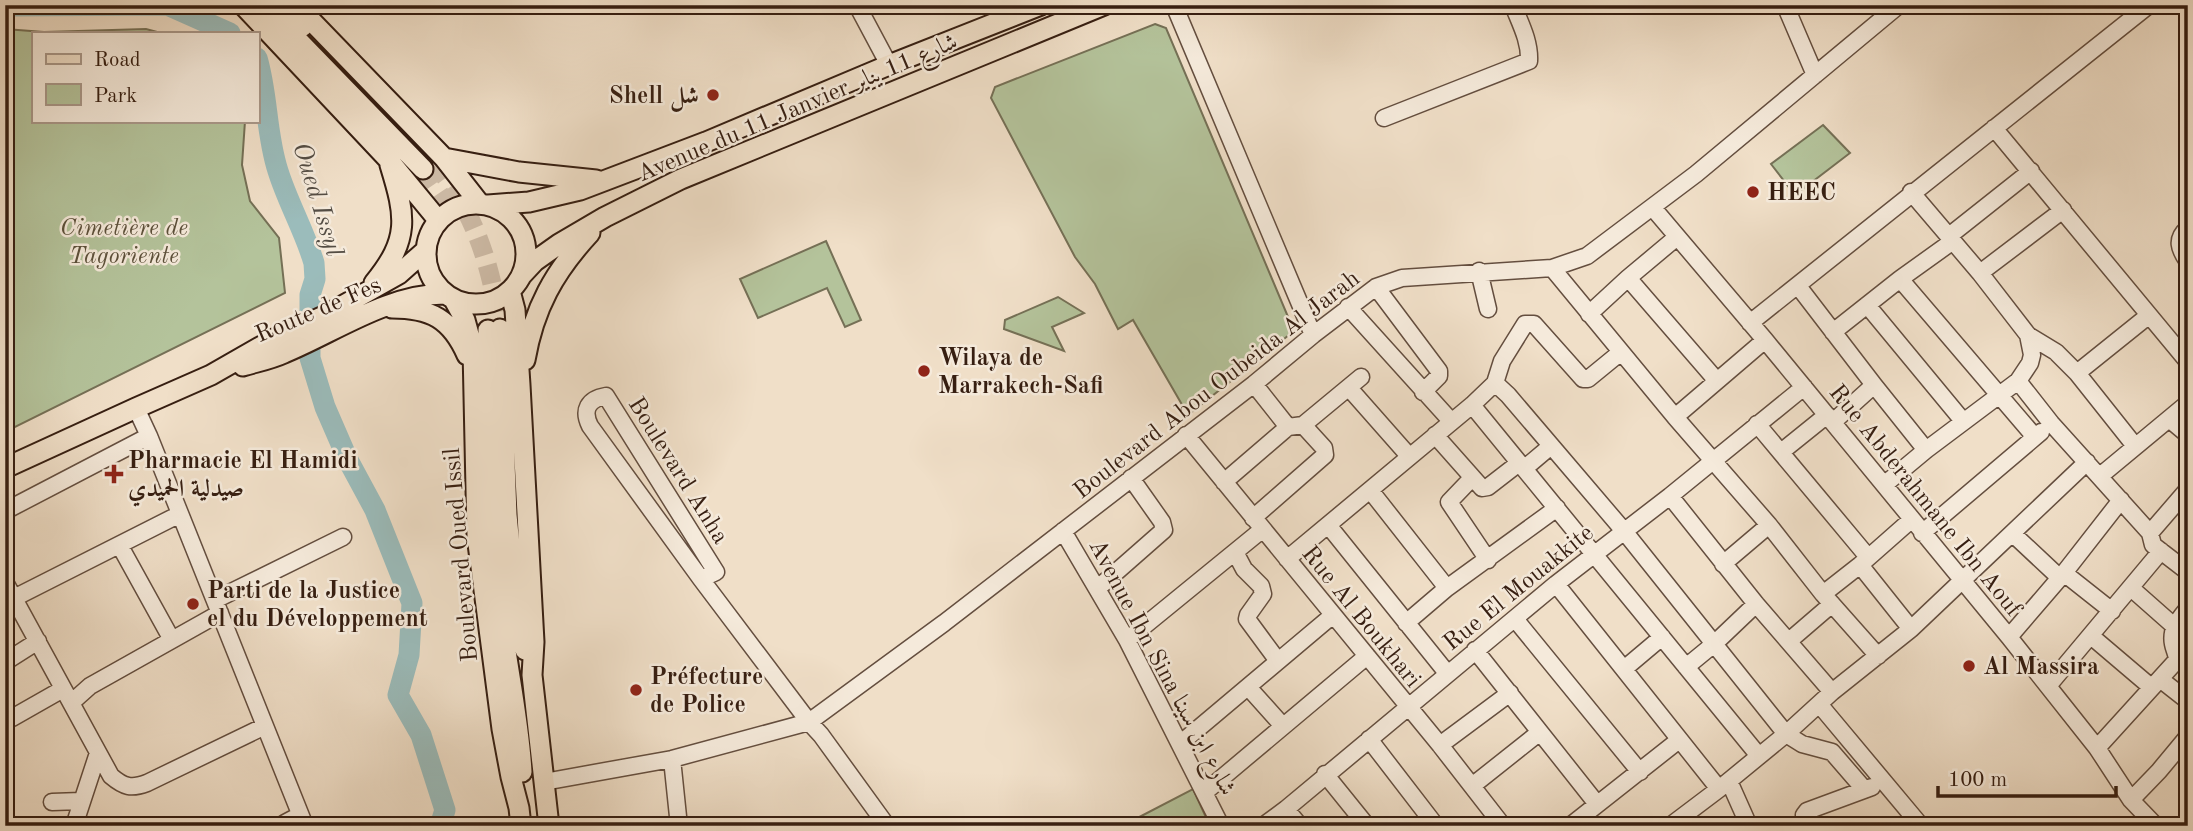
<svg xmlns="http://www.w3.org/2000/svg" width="2193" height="831" viewBox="0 0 2193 831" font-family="'Old Standard TT',Amiri,serif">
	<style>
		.green { fill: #b4c39b; stroke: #757056; stroke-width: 2 }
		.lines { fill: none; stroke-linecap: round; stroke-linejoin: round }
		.river { stroke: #9bbcbb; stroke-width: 21 }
		.major-tunnel { stroke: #cbb8a3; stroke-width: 19; stroke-dasharray: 19 10; stroke-linecap: butt }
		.minor-casing { stroke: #644e3f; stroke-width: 19 }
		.major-casing { stroke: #361e11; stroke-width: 23 }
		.minor { stroke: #f5eadb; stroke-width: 16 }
		.major { stroke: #f0dfc8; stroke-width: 19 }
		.poi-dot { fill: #8f2418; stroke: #f5eadb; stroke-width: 2.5 }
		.labels { text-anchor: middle; stroke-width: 5; stroke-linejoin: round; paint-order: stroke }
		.poi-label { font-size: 24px; font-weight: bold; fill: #361e11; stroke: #f5eadb; text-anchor: start }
		.street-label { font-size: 24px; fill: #361e11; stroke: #f5eadb }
		.park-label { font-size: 24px; font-style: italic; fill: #5c503a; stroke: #f5eadb }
		.water-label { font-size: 26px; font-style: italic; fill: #544d44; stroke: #f5eadb }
	</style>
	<rect width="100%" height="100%" fill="#f0dfc8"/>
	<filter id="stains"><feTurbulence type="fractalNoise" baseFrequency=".00286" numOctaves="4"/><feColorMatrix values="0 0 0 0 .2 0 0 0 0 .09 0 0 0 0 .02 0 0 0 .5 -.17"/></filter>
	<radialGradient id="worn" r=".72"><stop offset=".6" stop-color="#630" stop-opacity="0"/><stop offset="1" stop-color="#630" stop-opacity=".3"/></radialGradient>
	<path class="green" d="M 1155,24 L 1166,28 L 1294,331 L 1188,415 L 1133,320 L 1118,329 L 1095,284 L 1075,257 L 991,98 L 995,87 Z
		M 5,29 L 44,32 L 146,29 L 161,33 L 33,33 L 33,121 L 245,121 L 242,165 L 250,201 L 279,238 L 285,293 L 5,432 Z
		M 1823,125 L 1850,153 L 1795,195 L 1771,164 Z
		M 826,241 L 861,320 L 845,327 L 827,288 L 758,318 L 740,279 Z
		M 1058,297 L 1084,313 L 1052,327 L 1064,351 L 1004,329 L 1005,320 Z
		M 1193,789 L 1210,826 L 1122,826 Z"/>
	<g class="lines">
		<path class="river" d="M 5,6 L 167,5 L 230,33
			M 257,58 C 268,95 266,135 278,171 C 288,203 305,232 314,263 L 315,279 L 310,295 L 310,358 L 325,407 L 348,460 L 375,510 L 412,603 L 409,655 L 398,695 L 421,735 L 445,810 L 440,826"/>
		<path class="major-tunnel" d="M 434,163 C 475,211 492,268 500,329
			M 423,169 L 457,219"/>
		<g class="minor-casing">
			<path id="minor" d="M 857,5 L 889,65
				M 1174,5 L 1313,335
				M 1785,5 L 1815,75
				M 1384,118 L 1529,61 C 1530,41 1520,23 1513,5
				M 1994,128 L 2188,362
				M 1911,192 L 1980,273 L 2028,335 L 2056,352 L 2077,373 L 2135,446
				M 1653,208 L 1765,340 L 2009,637 L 2097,748 L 2131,800 L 2156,826
				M 2188,228 C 2175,239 2179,249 2188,262
				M 1949,236 L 2031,171
				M 1552,268 L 1675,417 L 1769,525 L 1823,594 L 1878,656
				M 1479,271 L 1488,309
				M 1980,273 L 2063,210
				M 1628,278 L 1717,381
				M 1900,279 L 2035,437
				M 1798,286 L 1874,385 L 1926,450
				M 1376,287 L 1439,371 L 1439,376 L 1423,392
				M 1867,305 L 1963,421
				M 1348,307 L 1451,421
				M 1589,314 L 1628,278 L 1677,237
				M 1750,323 L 2149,5
				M 1833,332 L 1900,279 L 1953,241
				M 2077,373 L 2148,316
				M 2018,381 L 2051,423 L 2150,533 L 2153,545 L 2188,572
				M 1495,383 L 1508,395 L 1624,531 L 1786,734 L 1802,744 L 1832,752 L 1864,789
				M 1254,384 L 1288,427
				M 1349,388 L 1409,456
				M 1472,405 L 1759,756
				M 136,408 L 149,436 L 305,826
				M 1675,417 L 1765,340
				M 2169,419 L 2188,435
				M 1833,422 L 1874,385
				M 1757,424 L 1868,557
				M 1186,435 L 1440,745 L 1503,826
				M 1435,435 L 1482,488 L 1488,487 L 1519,463
				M 1781,452 L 1827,415
				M 1525,468 L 1551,446
				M 2100,476 L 2188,403
				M 1472,478 L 1449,502 L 1488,560
				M 1224,482 L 1288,427 L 1303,425 L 1361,377
				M 1884,485 L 1926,450 L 2018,381 L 2030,363 L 2032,355 L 2028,335
				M 1370,490 L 1447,588
				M 1670,496 L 1756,604 L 1832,692
				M 5,511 L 149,436
				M 1253,518 L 1325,455 L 1324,448 L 1303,425
				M 1328,525 L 1447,673
				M 1063,531 L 1127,640 L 1221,826
				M 1922,533 L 2041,432
				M 2150,533 L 2188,489
				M 2013,534 L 2060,578
				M 120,546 L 172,640
				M 1235,552 L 1244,569 L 1261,586 L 1263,594 L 1248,615 L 1247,619 L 1278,661
				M 1287,559 L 1472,405 L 1495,383 L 1502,361 L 1525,324 L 1534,324 L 1583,379 L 1588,379 L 1621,352
				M 1723,564 L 1769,525
				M 1860,565 L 1911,629
				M 2064,573 L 2112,611
				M 701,579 L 716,572 L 606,396 C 588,399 582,410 590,426 L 701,579 L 809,722 L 821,735 L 887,826
				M 5,582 L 111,776 C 124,787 131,789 147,783 L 265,726
				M 1556,584 L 1719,789
				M 1098,588 L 1164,530 L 1162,522 L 1131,478
				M 2131,588 L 2174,626
				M 1823,594 L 1860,565 L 1911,520
				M 14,598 L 180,514
				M 215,600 L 343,537
				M 1515,619 L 1640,772
				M 1406,623 L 1447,588 L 1557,508
				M 2091,636 L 2151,687
				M 2009,637 L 2064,573 L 2121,500
				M 1127,640 L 1263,529
				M 1789,641 L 1832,604
				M 1475,650 L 1597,804
				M 5,662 L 38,641
				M 1686,667 L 1714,644 L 1756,604
				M 1624,669 L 1662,637
				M 2160,679 L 2188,701
				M 2048,686 L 2161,551
				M 1248,687 L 1283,726
				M 71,703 L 90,686 L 220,613
				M 1819,704 L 1921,826
				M 12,718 L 63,689
				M 1369,739 L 1436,826
				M 1181,743 L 1333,615
				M 1440,745 L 1510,693
				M 2097,748 L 2177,660 C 2177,654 2174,650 2173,644 C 2170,629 2179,619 2188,608
				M 672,759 L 679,826
				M 1325,774 L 1367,826
				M 1729,781 L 1749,826
				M 544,782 L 672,759 L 809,722 L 944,623 L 1254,384 L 1313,335 L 1376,287 L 1402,278 L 1552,268 L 1587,256 L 1696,174 L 1899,5
				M 1472,786 L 1540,732
				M 1205,792 L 1367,656
				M 2131,800 L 2159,771 L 2188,736
				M 52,802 L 81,801
				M 1286,809 L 1300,826
				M 74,826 L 98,753
				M 283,826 L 285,823 L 300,815
				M 1263,826 L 1286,809 L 1556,584 L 1670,496 L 1804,387
				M 1570,826 L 1679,740
				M 1670,826 L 1719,789 L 1786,734 L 1832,692 L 1911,629 L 2087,462
				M 1807,826 L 1804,815 L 1807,811 L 1872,787"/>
		</g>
		<g class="major-casing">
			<path id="major" d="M 243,5 L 387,158 L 438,220
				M 279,5 L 302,27
				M 296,5 L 444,158 L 480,204
				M 262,14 L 291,33 L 423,169
				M 444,158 L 519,172 L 596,180
				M426 254a50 50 0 1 1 100 0a50 50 0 1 1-100 0Z
				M 488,205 L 529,202 L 580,190 L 706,142 L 889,65 L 1041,5
				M 521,276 L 535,261 L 559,244 L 605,217 L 681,179 L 1104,5
				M 374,283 C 410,239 406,217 390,165
				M 510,291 L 515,310 L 520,385 L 534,642 L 532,675 L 549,826
				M 454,300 L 465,320 L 473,349 L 477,536 L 502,729 L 511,777 L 519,808 L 521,826
				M 392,308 C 431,308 451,319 467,355
				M 500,329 L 507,515 L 515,598 L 525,650
				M 488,330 C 490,423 489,516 500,608 C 506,662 519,717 522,772
				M 525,360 C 534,308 554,272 590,233
				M 243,366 C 256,362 271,359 284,353 C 335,332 388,294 445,294
				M 5,468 L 136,408 L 211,375 L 274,339 L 324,316 L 367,292 L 399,274 L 426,250"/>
		</g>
		<use href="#minor" class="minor"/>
		<use href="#major" class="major"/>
	</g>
	<g class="poi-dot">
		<circle cx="713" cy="95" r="7"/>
		<circle cx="1753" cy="192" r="7"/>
		<circle cx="924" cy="371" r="7"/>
		<path d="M110.5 463.5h7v7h7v7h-7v7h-7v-7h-7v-7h7z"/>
		<circle cx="193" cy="604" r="7"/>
		<circle cx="1969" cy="666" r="7"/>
		<circle cx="636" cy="690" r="7"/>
	</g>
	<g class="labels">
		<g class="poi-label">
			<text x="699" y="103" text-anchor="end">Shell شل</text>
			<text x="1767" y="200">HEEC</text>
			<text x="938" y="365">Wilaya de<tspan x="938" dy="28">Marrakech-Safi</tspan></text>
			<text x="128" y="468">Pharmacie El Hamidi<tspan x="128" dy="28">صيدلية الحميدي</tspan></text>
			<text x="207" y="598">Parti de la Justice<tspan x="207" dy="28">el du Développement</tspan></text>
			<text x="1983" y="674">Al Massira</text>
			<text x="650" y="684">Préfecture<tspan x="650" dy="28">de Police</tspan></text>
		</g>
		<g class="street-label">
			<text transform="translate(797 107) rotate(-23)" y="8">Avenue du 11 Janvier شارع 11 يناير</text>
			<text transform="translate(318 309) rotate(-23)" y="8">Route de Fes</text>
			<text transform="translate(1216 384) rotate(-38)" y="8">Boulevard Abou Oubeida Al Jarah</text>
			<text transform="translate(679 470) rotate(58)" y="8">Boulevard Anha</text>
			<text transform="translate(1926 500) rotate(51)" y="8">Rue Abderahmane Ibn Aouf</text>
			<text transform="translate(460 555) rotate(-95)" y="8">Boulevard Oued Issil</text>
			<text transform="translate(1518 587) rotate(-39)" y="8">Rue El Mouakkite</text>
			<text transform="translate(1362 616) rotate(51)" y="8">Rue Al Boukhari</text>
			<text transform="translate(1163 667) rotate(62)" y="8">Avenue Ibn Sina شارع ابن سينا</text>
		</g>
		<g class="park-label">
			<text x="124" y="235">Cimetière de<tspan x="124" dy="28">Tagoriente</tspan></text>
		</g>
		<g class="water-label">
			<text transform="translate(319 199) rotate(73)" y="9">Oued Issyl</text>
		</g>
	</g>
	<rect width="2193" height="831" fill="none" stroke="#f0dfc8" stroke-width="28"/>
	<rect x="7" y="7" width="2179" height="817" fill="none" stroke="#361e11" stroke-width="3.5"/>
	<rect x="14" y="14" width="2165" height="803" fill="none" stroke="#361e11" stroke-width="2"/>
	<rect x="32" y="32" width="228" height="91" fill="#f5eadb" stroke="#a9988a" stroke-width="2"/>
	<rect x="46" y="54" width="35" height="10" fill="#f0dfc8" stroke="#a9988a" stroke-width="2"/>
	<text x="94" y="66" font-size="21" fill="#361e11">Road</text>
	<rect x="46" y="84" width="35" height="21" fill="#b4c39b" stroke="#a9988a" stroke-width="2"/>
	<text x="94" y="102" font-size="21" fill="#361e11">Park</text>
	<path d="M1938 786v10h178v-10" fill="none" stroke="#361e11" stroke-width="3.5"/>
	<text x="1948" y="786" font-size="21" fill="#361e11" stroke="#f5eadb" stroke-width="5" paint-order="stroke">100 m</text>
	<rect width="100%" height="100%" filter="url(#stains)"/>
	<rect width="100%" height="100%" fill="url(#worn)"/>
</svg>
